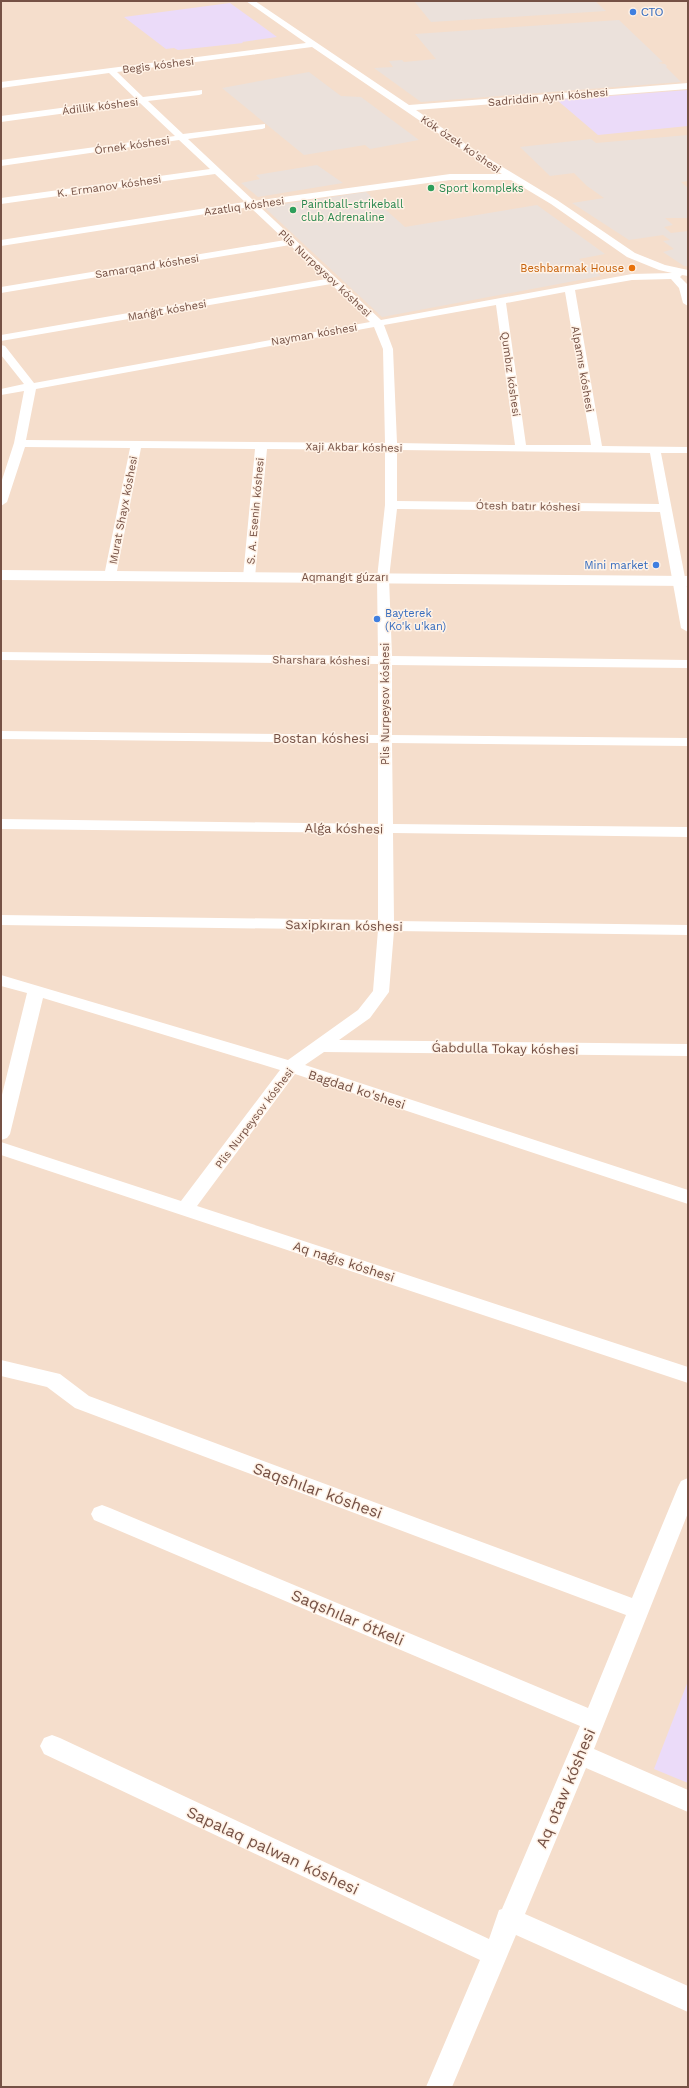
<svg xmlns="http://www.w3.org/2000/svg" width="689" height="2088" viewBox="0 0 689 2088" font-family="'Work Sans',sans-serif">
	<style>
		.residential { fill: #f5decc }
		.industrial { fill: #ebe1db }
		.education { fill: #ebdbf9 }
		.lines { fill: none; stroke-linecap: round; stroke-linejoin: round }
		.street { fill: #fff; fill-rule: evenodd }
		.secondary { fill: #fff; fill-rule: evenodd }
		.shop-dot { fill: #3f7fe0; stroke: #fff2e6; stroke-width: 1.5 }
		.leisure-dot { fill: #2e9e5b; stroke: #fff2e6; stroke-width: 1.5 }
		.food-dot { fill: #e8710a; stroke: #fff2e6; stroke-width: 1.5 }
		.labels { text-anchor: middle; stroke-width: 3; stroke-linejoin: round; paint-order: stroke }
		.far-shop-label { font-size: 11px; fill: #366cbe; stroke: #fff2e6; text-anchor: start }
		.far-street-label { font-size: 11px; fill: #755145; stroke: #fff2e6 }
		.far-leisure-label { font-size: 11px; fill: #27864d; stroke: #fff2e6; text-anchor: start }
		.far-food-label { font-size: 11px; fill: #c56008; stroke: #fff2e6; text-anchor: end }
		.street-label { font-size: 13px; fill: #755145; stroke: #fff2e6 }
		.near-street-label { font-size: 16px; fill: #755145; stroke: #fff2e6 }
	</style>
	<rect width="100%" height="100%" fill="#feeede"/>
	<path class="residential" d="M 1,1 L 688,1 L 688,2087 L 1,2087 Z"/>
	<path class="industrial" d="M 414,1 L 595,1 L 606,11 L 431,22 Z
		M 619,20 L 663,62 L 658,63 L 665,64 L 667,66 L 666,67 L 681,82 L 421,102 L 374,68 L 393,67 L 389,61 L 402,60 L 404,62 L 436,59 L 415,34 Z
		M 309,72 L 341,96 L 361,97 L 419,140 L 370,149 L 365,145 L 304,155 L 222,88 Z
		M 688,135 L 688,181 L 681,182 L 688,188 L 688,218 L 665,218 L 673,225 L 664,227 L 671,233 L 688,231 L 688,266 L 684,266 L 663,252 L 674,249 L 663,241 L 670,240 L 663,235 L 629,240 L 572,203 L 604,198 L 587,186 L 574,173 L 550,176 L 520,147 L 591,139 L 596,143 Z
		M 317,165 L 343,183 L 258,197 L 241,183 L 260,179 L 256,175 Z
		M 366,192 L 405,227 L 537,205 L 605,254 L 579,259 L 601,276 L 382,317 L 264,207 Z"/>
	<path class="education" d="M 230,3 L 277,37 L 242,42 L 243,43 L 178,50 L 174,48 L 166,49 L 124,17 Z
		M 688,90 L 688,126 L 598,135 L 557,100 Z
		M 688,1681 L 688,1783 L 654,1769 Z"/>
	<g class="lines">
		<path class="street" d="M 246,1 L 255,1 L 409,105 L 688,83 L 688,89 L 416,110 L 476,151 L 557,200 L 635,253 L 665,265 L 688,270 L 688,276 L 682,275 L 680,277 L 688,285 L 688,306 L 683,303 L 679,288 L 671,279 L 632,280 L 575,290 L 602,446 L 688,447 L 688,453 L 661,453 L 688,593 L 688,632 L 681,628 L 660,512 L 397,509 L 389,578 L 392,656 L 688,660 L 688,668 L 392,665 L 392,735 L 688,738 L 688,746 L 392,743 L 393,824 L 688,827 L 688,837 L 393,833 L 394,921 L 688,925 L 688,935 L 394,931 L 389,992 L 370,1018 L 339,1040 L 688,1044 L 688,1056 L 324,1052 L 305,1065 L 688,1190 L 688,1204 L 295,1074 L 197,1206 L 688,1367 L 688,1383 L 1,1155 L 1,1142 L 181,1201 L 280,1070 L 43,998 L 10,1134 L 7,1138 L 1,1140 L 1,1099 L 27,993 L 1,986 L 1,975 L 288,1060 L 358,1010 L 373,991 L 378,930 L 1,925 L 1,915 L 378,920 L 378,833 L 1,829 L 1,819 L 378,824 L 378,743 L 1,739 L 1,731 L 378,735 L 378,664 L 1,660 L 1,652 L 378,656 L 377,578 L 385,505 L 385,450 L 267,449 L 255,577 L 249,581 L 243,577 L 255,449 L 141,448 L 116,576 L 110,580 L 104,576 L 130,448 L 25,447 L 7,502 L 1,506 L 1,483 L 14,443 L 24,391 L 1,395 L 1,389 L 24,384 L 1,355 L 1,345 L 5,346 L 34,383 L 370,322 L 331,284 L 1,341 L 1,335 L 326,279 L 290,245 L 1,293 L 1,287 L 285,240 L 250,207 L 1,246 L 1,240 L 245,202 L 215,174 L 1,204 L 1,198 L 210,169 L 179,140 L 1,166 L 1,160 L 175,136 L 140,103 L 1,122 L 1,116 L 135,98 L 109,73 L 1,88 L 1,82 L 306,43 ZM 312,47 L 470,155 L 502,174 L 450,174 L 254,201 L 188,139 L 262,129 L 265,128 L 265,124 L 183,134 L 148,101 L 199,95 L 202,94 L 202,90 L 143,97 L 117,72 ZM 450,180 L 511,180 L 551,204 L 627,257 L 659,270 L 672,273 L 632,274 L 381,320 L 259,206 ZM 565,292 L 591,445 L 526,445 L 506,303 ZM 496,305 L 515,445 L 397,443 L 393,349 L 384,325 ZM 374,327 L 383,349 L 385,443 L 26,440 L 36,389 ZM 397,450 L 650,453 L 659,504 L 397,501 Z
			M 1,1360 L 60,1374 L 89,1396 L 632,1598 L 678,1487 L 681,1481 L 688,1478 L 688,1513 L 594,1749 L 688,1790 L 688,1812 L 586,1768 L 525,1914 L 688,1986 L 688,2012 L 516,1935 L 452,2087 L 426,2087 L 480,1960 L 44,1754 L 40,1746 L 44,1738 L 52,1735 L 60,1738 L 489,1939 L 499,1910 L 502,1909 L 580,1726 L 94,1520 L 91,1514 L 94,1508 L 102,1505 L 110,1508 L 588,1708 L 626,1615 L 75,1408 L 47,1387 L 1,1376 Z"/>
		<path class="secondary" d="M 1,570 L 688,576 L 688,586 L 1,580 Z"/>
	</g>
	<g class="shop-dot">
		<circle cx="633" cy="12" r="4"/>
		<circle cx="656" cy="565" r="4"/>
		<circle cx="377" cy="619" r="4"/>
	</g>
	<g class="leisure-dot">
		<circle cx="431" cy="188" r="4"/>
		<circle cx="293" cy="210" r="4"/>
	</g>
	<circle class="food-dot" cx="632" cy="268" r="4"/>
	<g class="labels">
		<g class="far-shop-label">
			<text x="641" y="16">СТО</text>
			<text x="648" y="569" text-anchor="end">Mini market</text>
			<text x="385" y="617">Bayterek<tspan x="385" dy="13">(Ko'k u'kan)</tspan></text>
		</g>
		<g class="far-street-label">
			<text transform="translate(158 65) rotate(-7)" y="4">Begis kóshesi</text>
			<text transform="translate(548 97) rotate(-5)" y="4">Sadriddin Ayni kóshesi</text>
			<text transform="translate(100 106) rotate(-7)" y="4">Ádillik kóshesi</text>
			<text transform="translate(461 144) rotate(34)" y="4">Kók ózek ko'shesi</text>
			<text transform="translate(132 145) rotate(-8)" y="4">Órnek kóshesi</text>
			<text transform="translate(109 186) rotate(-8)" y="4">K. Ermanov kóshesi</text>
			<text transform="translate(244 206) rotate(-8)" y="4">Azatlıq kóshesi</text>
			<text transform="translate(147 266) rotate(-9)" y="4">Samarqand kóshesi</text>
			<text transform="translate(325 273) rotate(43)" y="4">Plis Nurpeysov kóshesi</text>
			<text transform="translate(167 310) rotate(-10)" y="4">Mańǵıt kóshesi</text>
			<text transform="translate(314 334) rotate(-10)" y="4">Nayman kóshesi</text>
			<text transform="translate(583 369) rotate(80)" y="4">Alpamıs kóshesi</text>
			<text transform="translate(511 374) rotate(82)" y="4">Qumbız kóshesi</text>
			<text transform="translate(354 447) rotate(1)" y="4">Xaji Akbar kóshesi</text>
			<text transform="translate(528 506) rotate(1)" y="4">Ótesh batır kóshesi</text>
			<text transform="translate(123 510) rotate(-79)" y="4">Murat Shayx kóshesi</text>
			<text transform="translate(255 511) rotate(-85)" y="4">S. A. Esenin kóshesi</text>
			<text x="345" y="581">Aqmangıt gúzarı</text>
			<text transform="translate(321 660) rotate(1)" y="4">Sharshara kóshesi</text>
			<text transform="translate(385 704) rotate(-90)" y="4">Plis Nurpeysov kóshesi</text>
			<text transform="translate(254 1118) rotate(-53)" y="4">Plis Nurpeysov kóshesi</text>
		</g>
		<g class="far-leisure-label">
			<text x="439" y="192">Sport kompleks</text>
			<text x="301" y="208">Paintball-strikeball<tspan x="301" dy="13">club Adrenaline</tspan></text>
		</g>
		<g class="far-food-label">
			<text x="624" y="272">Beshbarmak House</text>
		</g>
		<g class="street-label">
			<text x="321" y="743">Bostan kóshesi</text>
			<text transform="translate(344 828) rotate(1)" y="5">Alǵa kóshesi</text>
			<text transform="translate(344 925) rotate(1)" y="5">Saxipkıran kóshesi</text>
			<text transform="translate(505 1048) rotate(1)" y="5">Ǵabdulla Tokay kóshesi</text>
			<text transform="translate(357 1089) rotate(18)" y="5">Bagdad ko'shesi</text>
			<text transform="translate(344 1261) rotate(18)" y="5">Aq naǵıs kóshesi</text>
		</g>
		<g class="near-street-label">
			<text transform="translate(318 1490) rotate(20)" y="6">Saqshılar kóshesi</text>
			<text transform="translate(348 1617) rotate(23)" y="6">Saqshılar ótkeli</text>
			<text transform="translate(565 1788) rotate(-67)" y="6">Aq otaw kóshesi</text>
			<text transform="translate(273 1850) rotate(25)" y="6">Sapalaq palwan kóshesi</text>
		</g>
	</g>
	<rect width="689" height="2088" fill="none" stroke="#755145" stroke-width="4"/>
</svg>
